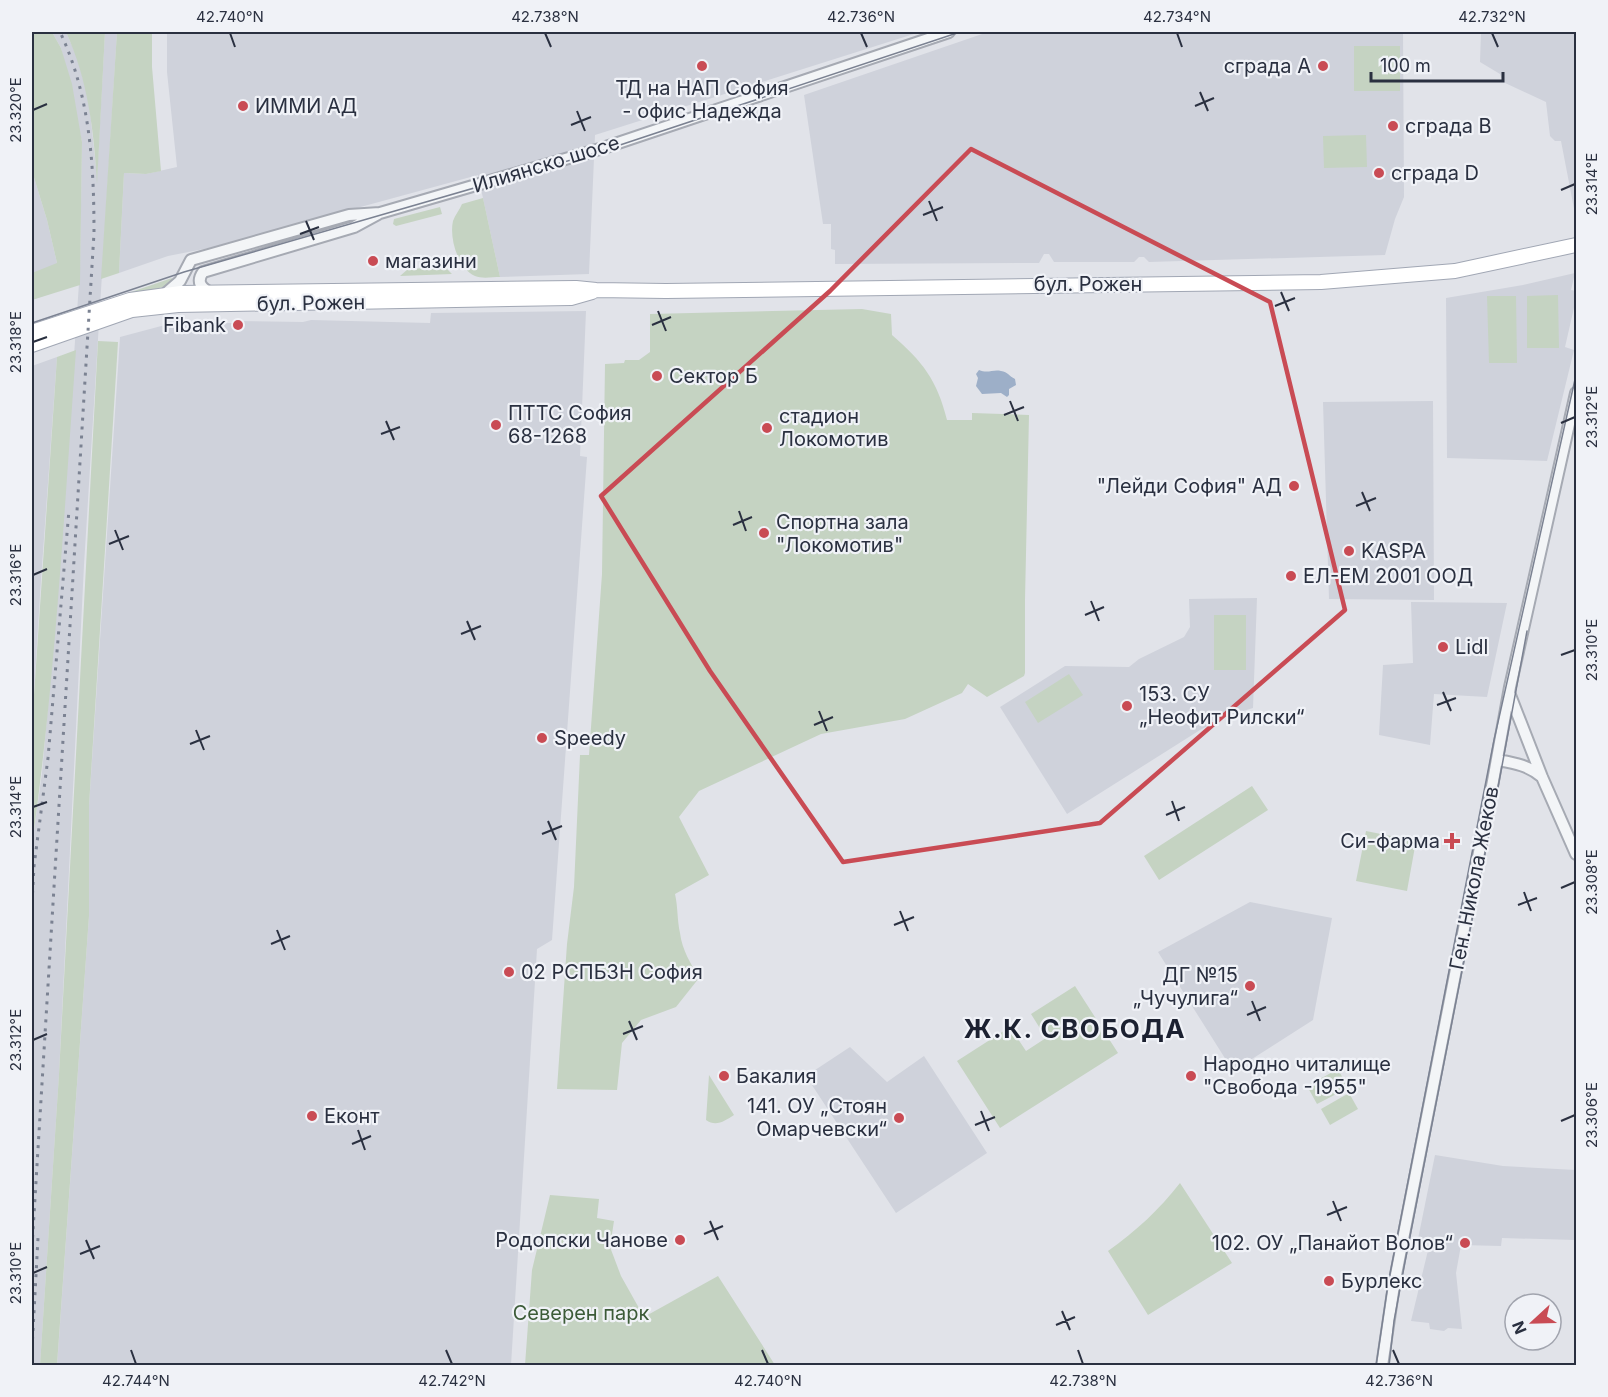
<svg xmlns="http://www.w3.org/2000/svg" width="1608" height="1397" viewBox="0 0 1608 1397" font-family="Inter,sans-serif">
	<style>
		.built { fill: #cfd2db }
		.green { fill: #c5d3c2 }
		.water { fill: #9dafc8 }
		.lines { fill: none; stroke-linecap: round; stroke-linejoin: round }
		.tertiary-casing { stroke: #a6aab3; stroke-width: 14 }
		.primary-casing { stroke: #a1a7b4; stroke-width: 16 }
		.tertiary { stroke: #f3f5f7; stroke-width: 10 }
		.primary { stroke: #fff; stroke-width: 14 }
		.tram { stroke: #7b8292; stroke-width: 1.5 }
		.rail { stroke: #7b8292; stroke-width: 3; stroke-dasharray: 3 6; stroke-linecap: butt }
		.marked { fill: none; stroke: #c94b54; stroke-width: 4.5; stroke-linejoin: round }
		.ticks { fill: none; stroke: #2a3040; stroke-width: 2 }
		.poi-dot { fill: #c94b54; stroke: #f0f2f7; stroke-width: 2 }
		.labels { text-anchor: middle; stroke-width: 4.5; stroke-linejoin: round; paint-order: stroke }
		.poi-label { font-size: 20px; fill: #2a3040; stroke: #f0f2f7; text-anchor: start }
		.street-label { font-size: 20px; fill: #2a3040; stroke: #f0f2f7 }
		.park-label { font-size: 20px; fill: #3c5b38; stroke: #f0f2f7 }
		.district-label { font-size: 26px; font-weight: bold; letter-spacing: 1.5px; fill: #1c2131; stroke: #f0f2f7 }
		.neatline { fill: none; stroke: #2a3040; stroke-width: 2 }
		.ticks-label { font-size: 15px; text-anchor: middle; fill: #2a3040 }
	</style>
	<rect width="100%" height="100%" fill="#e1e3e9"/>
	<path class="built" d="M 52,32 L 66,32 L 78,59 L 89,102 L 97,177 L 105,32 L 117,32 L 84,565 L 59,1074 L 40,1365 L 32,1366 L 32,845 L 42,773 L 56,615 L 80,269 L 82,142 L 61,48 Z
		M 167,32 L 920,32 L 595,135 L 589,274 L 500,277 L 478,175 L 214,247 L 168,256 L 119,273 L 124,173 L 146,174 L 177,167 L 167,72 Z
		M 988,32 L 1403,32 L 1404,197 L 1395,219 L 1385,255 L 1149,262 L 1144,257 L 1139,257 L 1134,262 L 1054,262 L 1049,254 L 1044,254 L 1039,263 L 835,264 L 835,250 L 831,249 L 831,224 L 823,224 L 804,95 Z
		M 1481,32 L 1576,32 L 1576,219 L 1561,141 L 1555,141 L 1550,136 L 1546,102 L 1503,82 L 1500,74 L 1480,62 Z
		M 32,171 L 47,220 L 63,289 L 32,300 Z
		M 1575,273 L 1571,290 L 1576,291 L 1576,299 L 1565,347 L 1574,350 L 1547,461 L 1447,458 L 1446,298 L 1523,285 Z
		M 586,311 L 580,456 L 587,457 L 552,940 L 537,949 L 511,1365 L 57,1366 L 89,916 L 89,806 L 120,337 L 165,325 L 232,323 L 232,321 L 303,322 L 311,320 L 430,323 L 431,313 Z
		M 57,357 L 41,580 L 32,724 L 32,366 Z
		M 1433,401 L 1434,600 L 1329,599 L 1323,402 Z
		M 1257,598 L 1253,708 L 1227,716 L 1200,730 L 1067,814 L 1000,707 L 1065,666 L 1129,667 L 1139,659 L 1184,637 L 1190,627 L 1189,599 Z
		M 1411,602 L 1507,603 L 1487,697 L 1434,694 L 1430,745 L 1379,735 L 1383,665 L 1413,663 Z
		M 1250,902 L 1332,918 L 1313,1020 L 1233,1071 L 1158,952 Z
		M 850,1047 L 887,1082 L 924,1056 L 987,1153 L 896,1213 L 806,1076 Z
		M 1435,1155 L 1503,1166 L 1576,1170 L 1575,1240 L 1502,1238 L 1501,1246 L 1461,1245 L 1456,1273 L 1462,1329 L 1448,1328 L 1444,1331 L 1430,1329 L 1429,1323 L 1411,1321 L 1430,1242 L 1418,1239 Z"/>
	<path class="green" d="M 32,32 L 52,32 L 61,48 L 72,84 L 82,142 L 80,285 L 32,300 L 32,273 L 57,263 L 47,220 L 32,171 Z
		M 66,32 L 105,32 L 97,184 C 94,131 88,80 66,32 Z
		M 117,32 L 152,32 L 152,67 L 161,171 L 146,174 L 124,173 L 119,273 L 101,279 Z
		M 1354,46 L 1400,46 L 1400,91 L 1354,91 Z
		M 1366,135 L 1367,167 L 1324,168 L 1323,136 Z
		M 483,198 L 500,277 C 492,277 482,279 475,276 C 458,269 449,238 453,221 C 455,215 460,209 462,204 Z
		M 440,207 L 442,214 L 396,226 L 393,224 L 394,219 Z
		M 445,267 L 452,274 L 400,276 L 408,269 Z
		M 172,278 L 170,284 L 166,286 L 32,326 Z
		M 1558,295 L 1559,348 L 1527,348 L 1527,296 Z
		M 1487,296 L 1516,296 L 1517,363 L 1489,363 Z
		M 862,309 L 891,314 L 892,335 C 923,362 937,380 947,420 L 972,420 L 972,413 L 1029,415 L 1025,600 L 1025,673 L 1024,676 L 987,697 L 968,684 L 962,693 L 905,719 L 821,734 L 699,791 L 679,817 L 709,875 L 675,894 C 678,907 677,920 680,933 C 682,950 691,964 699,978 L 676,1007 L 641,1020 L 622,1043 L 617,1090 L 557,1089 L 567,944 L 574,887 L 580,755 L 589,755 L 602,574 L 605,364 L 624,363 L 625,360 L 639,360 L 650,352 L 650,314 Z
		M 98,341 L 118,342 L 89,806 L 89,916 L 57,1365 L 40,1365 L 59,1074 Z
		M 76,350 C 64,515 55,681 32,845 L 34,775 L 32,724 L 57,357 Z
		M 1214,615 L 1246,615 L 1246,670 L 1214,670 Z
		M 1069,674 L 1083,695 L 1038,723 L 1025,702 Z
		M 1252,786 L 1268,810 L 1159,880 L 1144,856 Z
		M 1366,831 L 1416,841 L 1407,891 L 1356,881 Z
		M 1075,986 L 1118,1053 L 1000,1128 L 957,1061 L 1010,1027 L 1026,1051 L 1046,1038 L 1031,1014 Z
		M 1338,1069 L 1348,1088 L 1317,1104 L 1307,1086 Z
		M 709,1075 L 734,1115 C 725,1121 716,1127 706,1120 Z
		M 1349,1093 L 1358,1109 L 1330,1125 L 1321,1109 Z
		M 1180,1183 L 1232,1263 L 1148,1315 L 1108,1251 C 1136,1231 1159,1210 1180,1183 Z
		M 550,1195 L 599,1199 L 597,1218 L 614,1221 L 610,1247 L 621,1276 L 644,1317 L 718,1276 L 775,1365 L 525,1365 L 532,1270 Z"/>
	<path class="water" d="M 979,370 C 988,374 993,369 1001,371 C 1008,372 1009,376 1015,379 L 1016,385 L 1009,389 L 1009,395 L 1007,397 L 1001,393 L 982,394 L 976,386 L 978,378 L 976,374 Z"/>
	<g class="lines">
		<g class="tertiary-casing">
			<path id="tertiary" d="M 211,293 C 201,288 196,282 203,272 L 354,227 L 378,214
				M 165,294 L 180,281 L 191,260 L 349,215 L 380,213 L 603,148 L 949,32
				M 1510,695 L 1542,777 L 1576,854
				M 1497,760 C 1514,763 1528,765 1542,777
				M 1382,1366 L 1394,1285 L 1493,781 L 1510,687 L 1576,393"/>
		</g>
		<g class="primary-casing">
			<path id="primary" d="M 32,332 L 130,300 L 181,293 L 576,288 L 596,290 L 666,291 L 1321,282 L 1455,271 L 1576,245
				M 32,345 L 132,310 L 178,305 L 571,298 L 592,292"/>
		</g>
		<use href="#tertiary" class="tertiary"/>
		<use href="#primary" class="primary"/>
		<path class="tram" d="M 32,323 L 184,272 L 602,151 L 960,32
			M 1376,1366 L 1388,1284 L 1494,740 L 1576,375
			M 1389,1366 L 1394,1321 L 1405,1262 L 1499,782 L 1527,631"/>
		<path class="rail" d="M 32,903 L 34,866 L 48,758 L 69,510
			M 32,1247 L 94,233 C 94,164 90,95 60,32
			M 32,1349 L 38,1238"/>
	</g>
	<path class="marked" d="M 971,149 L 1270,302 L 1345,610 L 1100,823 L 843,862 L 710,671 L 601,496 L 830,291 Z"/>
	<path class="ticks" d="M 230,33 L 235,47M 545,33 L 551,47M 861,33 L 867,47M 1177,33 L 1182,47M 1492,33 L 1498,47M 1200,92 L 1208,111M 1195,106 L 1214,98M 33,110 L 47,104M 577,111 L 585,131M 571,125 L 591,117M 1561,190 L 1575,184M 929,201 L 937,221M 923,215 L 943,207M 306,221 L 314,240M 300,234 L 319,227M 1281,292 L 1289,311M 1275,306 L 1295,298M 658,311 L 666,331M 652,325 L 671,317M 33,342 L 47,337M 1010,401 L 1018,421M 1004,415 L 1024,407M 386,421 L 394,440M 1561,423 L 1575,417M 381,434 L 400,427M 1362,492 L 1370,511M 1356,506 L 1376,498M 739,511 L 746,531M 733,525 L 752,517M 115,530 L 123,550M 109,544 L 129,536M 33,575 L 47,569M 1091,601 L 1099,621M 1085,615 L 1104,607M 467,621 L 475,640M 461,634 L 481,626M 1561,655 L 1575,650M 1443,692 L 1451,711M 1437,705 L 1456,698M 819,711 L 827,731M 814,725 L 833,717M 196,730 L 204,750M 190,744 L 210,736M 1172,801 L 1179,821M 33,807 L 47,802M 1166,815 L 1185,807M 548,821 L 556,840M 542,834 L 562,826M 1561,888 L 1575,882M 1524,892 L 1531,911M 1518,905 L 1537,898M 900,911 L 908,931M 894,925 L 914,917M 277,930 L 285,950M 271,944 L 290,936M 1252,1001 L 1260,1021M 1247,1015 L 1266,1007M 629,1021 L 637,1040M 623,1034 L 643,1026M 33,1040 L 47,1034M 981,1111 L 989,1131M 1561,1121 L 1575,1115M 975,1125 L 995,1117M 358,1130 L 365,1150M 352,1144 L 371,1136M 1333,1201 L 1341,1221M 1327,1215 L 1347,1207M 710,1221 L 718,1240M 704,1234 L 723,1226M 86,1240 L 94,1259M 80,1254 L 100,1246M 33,1273 L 47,1267M 1062,1311 L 1070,1330M 1056,1325 L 1075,1317M 131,1350 L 136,1364M 446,1350 L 452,1364M 762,1350 L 768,1364M 1078,1350 L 1083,1364M 1393,1350 L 1399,1364"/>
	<g class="poi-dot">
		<circle cx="702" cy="66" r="6"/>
		<circle cx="1323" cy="66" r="6"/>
		<circle cx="243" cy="106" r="6"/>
		<circle cx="1393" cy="126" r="6"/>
		<circle cx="1379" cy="173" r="6"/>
		<circle cx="373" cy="261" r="6"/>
		<circle cx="238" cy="325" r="6"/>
		<circle cx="657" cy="376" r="6"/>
		<circle cx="496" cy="425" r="6"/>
		<circle cx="767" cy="428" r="6"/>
		<circle cx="1294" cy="486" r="6"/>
		<circle cx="764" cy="533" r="6"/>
		<circle cx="1349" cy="551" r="6"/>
		<circle cx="1291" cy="576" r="6"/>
		<circle cx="1443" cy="647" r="6"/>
		<circle cx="1127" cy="706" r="6"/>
		<circle cx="542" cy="738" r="6"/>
		<path d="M1449 832h6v6h6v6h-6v6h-6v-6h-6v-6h6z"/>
		<circle cx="509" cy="972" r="6"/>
		<circle cx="1250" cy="986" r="6"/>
		<circle cx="724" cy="1076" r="6"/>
		<circle cx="1191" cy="1076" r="6"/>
		<circle cx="312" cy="1116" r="6"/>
		<circle cx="899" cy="1118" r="6"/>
		<circle cx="680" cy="1240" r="6"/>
		<circle cx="1465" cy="1243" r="6"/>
		<circle cx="1329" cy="1281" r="6"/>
	</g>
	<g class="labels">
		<g class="poi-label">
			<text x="1311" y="73" text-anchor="end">сграда А</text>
			<text x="702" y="95" text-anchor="middle">ТД на НАП София<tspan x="702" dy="23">- офис Надежда</tspan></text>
			<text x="255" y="113">ИММИ АД</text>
			<text x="1405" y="133">сграда В</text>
			<text x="1391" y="180">сграда D</text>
			<text x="385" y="268">магазини</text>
			<text x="226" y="332" text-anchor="end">Fibank</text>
			<text x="669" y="383">Сектор Б</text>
			<text x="508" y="420">ПТТС София<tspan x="508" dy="23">68-1268</tspan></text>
			<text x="779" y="423">стадион<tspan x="779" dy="23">Локомотив</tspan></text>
			<text x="1282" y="493" text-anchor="end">"Лейди София" АД</text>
			<text x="776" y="529">Спортна зала<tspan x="776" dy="23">"Локомотив"</tspan></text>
			<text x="1361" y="558">KASPA</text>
			<text x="1303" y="583">ЕЛ-ЕМ 2001 ООД</text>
			<text x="1455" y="654">Lidl</text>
			<text x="1139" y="701">153. СУ<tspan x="1139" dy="23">„Неофит Рилски“</tspan></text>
			<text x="554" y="745">Speedy</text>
			<text x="1440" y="848" text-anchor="end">Си-фарма</text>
			<text x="521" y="979">02 РСПБЗН София</text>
			<text x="1238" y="982" text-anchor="end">ДГ №15<tspan x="1238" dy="23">„Чучулига“</tspan></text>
			<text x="1203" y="1071">Народно читалище<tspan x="1203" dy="23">"Свобода -1955"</tspan></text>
			<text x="736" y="1083">Бакалия</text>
			<text x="887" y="1113" text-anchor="end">141. ОУ „Стоян<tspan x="887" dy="23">Омарчевски“</tspan></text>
			<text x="324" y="1123">Еконт</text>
			<text x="668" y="1247" text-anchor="end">Родопски Чанове</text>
			<text x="1453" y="1250" text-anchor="end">102. ОУ „Панайот Волов“</text>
			<text x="1341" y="1288">Бурлекс</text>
		</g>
		<g class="street-label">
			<text transform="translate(546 164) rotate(-17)" y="7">Илиянско шосе</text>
			<text x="1088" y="291">бул. Рожен</text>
			<text transform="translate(311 303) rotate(-1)" y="7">бул. Рожен</text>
			<text transform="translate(1474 878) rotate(-79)" y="7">Ген. Никола Жеков</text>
		</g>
		<g class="park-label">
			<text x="581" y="1320">Северен парк</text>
		</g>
		<g class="district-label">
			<text x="1075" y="1038">Ж.К. СВОБОДА</text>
		</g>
	</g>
	<rect width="1608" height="1397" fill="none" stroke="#f0f2f7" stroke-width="66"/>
	<g transform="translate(1533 1322) rotate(248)"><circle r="28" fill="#f0f2f7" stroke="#a1a4ae" stroke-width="1.5"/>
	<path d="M0-4.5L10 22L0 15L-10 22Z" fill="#c94b54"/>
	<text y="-9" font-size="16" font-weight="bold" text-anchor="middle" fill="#2a3040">N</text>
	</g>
	<path d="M1371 72v9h132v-9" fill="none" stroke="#2a3040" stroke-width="3"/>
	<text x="1380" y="72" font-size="18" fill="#2a3040" stroke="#f0f2f7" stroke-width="4.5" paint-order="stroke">100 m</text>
	<rect x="33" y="33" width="1542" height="1331" class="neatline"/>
	<g class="ticks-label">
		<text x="230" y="22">42.740°N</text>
		<text x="545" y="22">42.738°N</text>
		<text x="861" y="22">42.736°N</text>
		<text x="1177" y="22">42.734°N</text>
		<text x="1492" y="22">42.732°N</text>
		<text transform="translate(16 110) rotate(-90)" y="5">23.320°E</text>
		<text transform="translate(1592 184) rotate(-90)" y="5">23.314°E</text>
		<text transform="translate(16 342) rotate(-90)" y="5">23.318°E</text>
		<text transform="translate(1592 417) rotate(-90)" y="5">23.312°E</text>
		<text transform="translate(16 575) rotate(-90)" y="5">23.316°E</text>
		<text transform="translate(1592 650) rotate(-90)" y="5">23.310°E</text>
		<text transform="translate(16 807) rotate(-90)" y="5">23.314°E</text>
		<text transform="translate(1592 882) rotate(-90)" y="5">23.308°E</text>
		<text transform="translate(16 1040) rotate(-90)" y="5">23.312°E</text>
		<text transform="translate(1592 1115) rotate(-90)" y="5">23.306°E</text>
		<text transform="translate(16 1273) rotate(-90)" y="5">23.310°E</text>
		<text x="136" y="1386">42.744°N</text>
		<text x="452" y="1386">42.742°N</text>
		<text x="768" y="1386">42.740°N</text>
		<text x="1083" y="1386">42.738°N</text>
		<text x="1399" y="1386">42.736°N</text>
	</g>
</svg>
